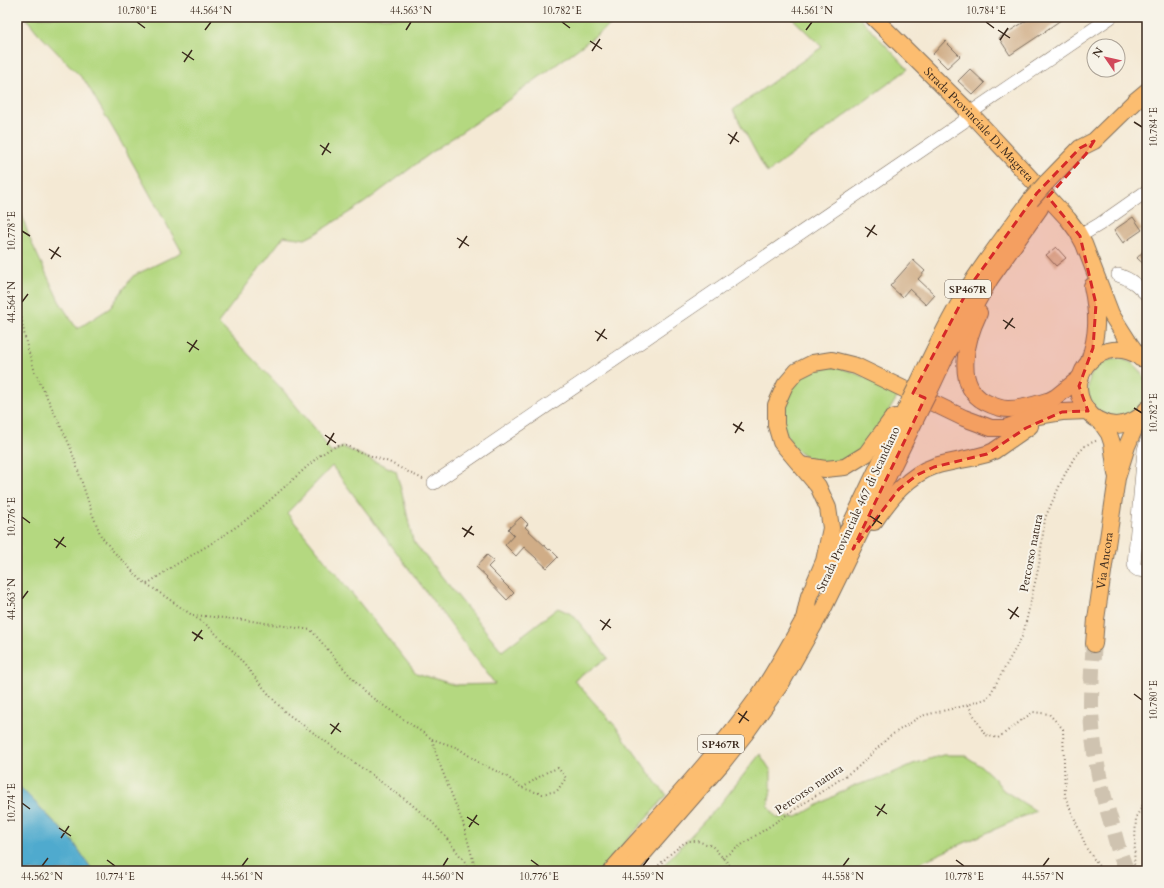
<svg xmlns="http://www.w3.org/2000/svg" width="1164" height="888" viewBox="0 0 1164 888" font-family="Cardo,serif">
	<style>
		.green { fill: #b4d880; stroke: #78814f; fill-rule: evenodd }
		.water { fill: #50aace; stroke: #466a76 }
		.building { fill: #d0ad87 }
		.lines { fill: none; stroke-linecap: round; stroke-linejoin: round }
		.major-tunnel { stroke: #cfc3b0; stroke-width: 16; stroke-dasharray: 16 8; stroke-linecap: butt }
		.minor-casing { stroke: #7c6d5e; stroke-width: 14 }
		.major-casing { stroke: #7c6d5e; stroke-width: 18 }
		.path { stroke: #7c6d5e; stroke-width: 2; stroke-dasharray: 1 3; stroke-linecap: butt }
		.minor { stroke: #fff; stroke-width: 13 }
		.major { stroke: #fcbd6f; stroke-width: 16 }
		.major-bridge-casing { stroke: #7c6d5e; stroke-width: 18; stroke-linecap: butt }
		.major-bridge { stroke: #fcbd6f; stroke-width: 16 }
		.marked { fill: #d62828; fill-opacity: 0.2; stroke: #d62828; stroke-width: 3; stroke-dasharray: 8 5; stroke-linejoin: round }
		.ticks { fill: none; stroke: #3b2a1e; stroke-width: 1.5 }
		.labels { text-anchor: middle; stroke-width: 4; stroke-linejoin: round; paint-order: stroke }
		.shield { fill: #f7f3e8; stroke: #73665b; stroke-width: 1 }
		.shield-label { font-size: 11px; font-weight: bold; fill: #3b2a1e }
		.street-label { font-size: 12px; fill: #3b2a1e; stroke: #f7f3e8 }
		.neatline { fill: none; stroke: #3b2a1e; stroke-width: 1.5 }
		.ticks-label { font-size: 10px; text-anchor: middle; fill: #3b2a1e }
	</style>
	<rect width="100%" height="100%" fill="#f7f3e8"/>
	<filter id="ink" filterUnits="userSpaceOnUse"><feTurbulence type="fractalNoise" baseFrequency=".025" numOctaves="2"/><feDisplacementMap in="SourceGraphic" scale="8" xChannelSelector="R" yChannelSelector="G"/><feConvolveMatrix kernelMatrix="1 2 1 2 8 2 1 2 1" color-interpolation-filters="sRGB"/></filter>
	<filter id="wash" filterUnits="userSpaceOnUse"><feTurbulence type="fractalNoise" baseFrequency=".012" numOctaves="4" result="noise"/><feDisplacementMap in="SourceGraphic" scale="16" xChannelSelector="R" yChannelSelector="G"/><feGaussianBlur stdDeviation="0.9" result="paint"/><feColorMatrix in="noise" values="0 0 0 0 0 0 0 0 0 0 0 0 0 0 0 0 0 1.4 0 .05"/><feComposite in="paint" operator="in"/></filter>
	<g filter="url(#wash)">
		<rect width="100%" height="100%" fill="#f4e9d4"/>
		<path class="green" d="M 25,17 L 621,17 L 500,106 L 439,147 L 364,203 L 315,234 L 305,239 L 284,236 L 218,323 L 281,388 L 318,432 L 331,453 L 343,447 L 396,471 L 403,497 L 413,541 L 502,651 L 558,608 L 573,615 L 608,658 L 574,680 L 617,728 L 657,784 L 667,795 L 600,871 L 93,871 L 72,840 L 17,784 L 17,200 L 29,237 L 59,301 L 77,329 L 110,308 L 133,276 L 182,252 L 122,144 L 85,81 L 38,33 ZM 332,466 L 495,684 L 455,685 L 416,673 L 287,513 Z
			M 791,17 L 859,17 L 908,69 L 767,173 L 733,110 L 822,47 Z
			M1088 388a29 29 0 1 1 58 0a29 29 0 1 1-58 0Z
			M 833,366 L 853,372 L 900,393 L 863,452 L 844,461 L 827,464 L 808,458 L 793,447 L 784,430 L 781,411 L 787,393 L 799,378 L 816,370 Z
			M 760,754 L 771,771 L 771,790 L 768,806 L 777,818 L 797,817 L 850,787 L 884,777 L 913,764 L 943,755 L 964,755 L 981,766 L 994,778 L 1003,790 L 1036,811 L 901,871 L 658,871 L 722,802 Z"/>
		<path class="water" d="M 17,784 L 72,840 L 93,871 L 17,871 Z"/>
		<g id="blocks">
			<path class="building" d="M 1032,17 L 1065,17 L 1045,31 L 1046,31 L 1010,55 L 999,38 Z
				M 945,41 L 960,56 L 947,68 L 933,54 Z
				M 970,69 L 985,83 L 973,95 L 958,81 Z
				M 1133,217 L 1142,230 L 1123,243 L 1114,230 Z
				M 1056,247 L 1066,258 L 1056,266 L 1046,255 Z
				M 1147,247 L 1147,267 L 1137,258 Z
				M 913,260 L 925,271 L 918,279 L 935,295 L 926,305 L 909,289 L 902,297 L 890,286 Z
				M 521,517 L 528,524 L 525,527 L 549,550 L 550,549 L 558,557 L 547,568 L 524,547 L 516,556 L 505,545 L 514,535 L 508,529 Z
				M 487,555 L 494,561 L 488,567 L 514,593 L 507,600 L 486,578 L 487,577 L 476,567 Z"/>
		</g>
	</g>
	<g filter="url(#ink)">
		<use href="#blocks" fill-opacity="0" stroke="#7c6d5e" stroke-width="1"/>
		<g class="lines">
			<path class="major-tunnel" d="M 1094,644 C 1092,665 1091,686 1091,708 C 1092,747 1100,787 1112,825 C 1116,841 1120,856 1127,871"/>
			<g class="minor-casing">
				<path id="minor" d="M 1080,236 L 1100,224 L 1147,191
					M 1118,275 C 1131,279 1138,286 1147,295
					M 1147,440 L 1144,450 L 1134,564 L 1135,568 L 1138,570 L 1147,571
					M 434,483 L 963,122 L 970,113 L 1111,17"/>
			</g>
			<g class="major-casing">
				<g id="major">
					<path id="s1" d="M 873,17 L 970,113 L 1068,219 L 1077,231 L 1084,244 L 1111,314 L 1130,344 L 1140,358"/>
					<path d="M 1046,183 L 1080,148 L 1094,141 L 1135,101 L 1147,91"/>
					<path d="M 979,313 C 967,338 953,385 985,402 C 993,406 1000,409 1008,409 C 1022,409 1034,405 1047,401"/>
					<path d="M 1140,357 C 1104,333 1062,373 1086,409 C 1093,419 1104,424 1115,425 C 1127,425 1140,419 1147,409"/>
					<path d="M 1089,361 C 1098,334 1098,314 1092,286"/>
					<path d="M 917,386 C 933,352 950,317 970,285 C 989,256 1010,228 1031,200"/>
					<path d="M 929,392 L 945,358 L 990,279 L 1040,208"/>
					<path d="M 1039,406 L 1056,397 L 1081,377"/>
					<path d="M 1100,421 L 1109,434 L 1112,443 L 1116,474"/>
					<path d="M 801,465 L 825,469 L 845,467 L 866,454 L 891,420 L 895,417"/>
					<path d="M 874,522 C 890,499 908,475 935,466 C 952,461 970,459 987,454 L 994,451 L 1030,426"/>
					<path d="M 828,572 L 910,400"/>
					<path d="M 804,619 L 809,596 L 824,561 L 831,528 L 828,508 L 818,486 L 781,442 L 776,425 L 776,405 L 785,385 L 797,371 L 813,363 L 832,360 L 856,366 L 964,418 L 991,428 L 1005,428 L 1038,416 L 1062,412 L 1088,411"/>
					<path id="s2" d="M 1094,644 L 1096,619 L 1117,478 L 1127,446 L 1139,418"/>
					<path d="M 611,871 C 661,814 714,759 758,697 C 777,669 793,639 809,610"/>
					<path d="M 628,871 L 722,763 L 745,734 L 782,682 L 823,609 L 922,406"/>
				</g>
			</g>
			<path class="path" d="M 17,294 L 26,343 L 35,372 L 70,446 L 92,513 L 101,536 L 113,551 L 141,580 L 208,626 L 233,651 L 272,698 L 285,712 L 410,803 L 431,821 L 444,835 L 472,871
				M 147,584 L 175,565 L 209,545 L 242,523 L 260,509 L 319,456 L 330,449 L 339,445 L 347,446 L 360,452 L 389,462 L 412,474 L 423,479
				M 193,615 L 245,620 L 311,630 L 364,692 L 432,739 L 438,760 L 463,823 L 476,871
				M 968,705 L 985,735 L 998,738 L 1033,712 L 1049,714 L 1063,729 L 1065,796 L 1087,849 L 1102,871
				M 432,739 L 458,748 L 478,762 L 506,776 L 522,788 L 542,794 L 557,791 L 566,778 L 558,768 L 547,772 L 522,788
				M 722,858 L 857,768 L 890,736 L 921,716 L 968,705 L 988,698 L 1023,635 L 1039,565 L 1045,518 L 1063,478 L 1074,458 L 1086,445 L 1098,440
				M 653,871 L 669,855 L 684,843 L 689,841 L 697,841 L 712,846 L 735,871
				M 1130,871 L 1134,867 L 1136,817 L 1147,798"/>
			<use href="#minor" class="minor"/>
			<use href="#major" class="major"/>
			<g class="major-bridge-casing">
				<path id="major-bridge" d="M 1031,200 L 1046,183
					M 910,400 L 917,386
					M 922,406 L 929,392"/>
			</g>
			<use href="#major-bridge" class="major-bridge"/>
		</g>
	</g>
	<path class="marked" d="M 1094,141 L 1086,154 L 1048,197 L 1080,236 L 1096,304 L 1093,348 L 1079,386 L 1088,411 L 1062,412 L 1026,428 L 987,454 L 934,467 L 917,475 L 899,489 L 853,549 L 925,398 L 913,393 L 970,286 L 1037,193 L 1080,148 Z"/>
	<path class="ticks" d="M 137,22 L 145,28M 562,22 L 570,28M 986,22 L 994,28M 205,30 L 211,22M 406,30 L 411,22M 806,30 L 812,22M 998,30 L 1010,38M 1000,40 L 1008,28M 590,41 L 602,49M 592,51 L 600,39M 182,52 L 194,60M 184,62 L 192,50M 1134,122 L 1142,127M 728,134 L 739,142M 730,144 L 737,132M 320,145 L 331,153M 322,155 L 329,143M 865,227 L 877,235M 22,231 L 30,236M 867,237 L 875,225M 457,238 L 469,246M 459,248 L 467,236M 49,249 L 61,257M 51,259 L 59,247M 22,302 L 28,294M 1003,320 L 1015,328M 1005,329 L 1013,318M 595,331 L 607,339M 597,341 L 605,329M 187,342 L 199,350M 189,352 L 197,340M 1134,408 L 1142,413M 733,424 L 744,431M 735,433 L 742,422M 325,435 L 336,443M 327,445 L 334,433M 870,516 L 882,524M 22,517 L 30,523M 872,526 L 880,515M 462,528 L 474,535M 464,537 L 472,526M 54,539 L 66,547M 56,548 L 64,537M 22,599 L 28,591M 1008,609 L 1019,617M 1010,619 L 1018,607M 600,620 L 611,628M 602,630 L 610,619M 192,632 L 203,639M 194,641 L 202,630M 1134,694 L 1142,700M 738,713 L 749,721M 739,723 L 747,711M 330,724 L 341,732M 331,734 L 339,723M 22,803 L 30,809M 875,806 L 887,814M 877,816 L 885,804M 467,817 L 479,825M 469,827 L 477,815M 59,828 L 71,836M 61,838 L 69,826M 107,860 L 115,866M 531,860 L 539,866M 956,860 L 964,866M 42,866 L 48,858M 242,866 L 248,858M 443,866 L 448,858M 643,866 L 649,858M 843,866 L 849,858M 1043,866 L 1049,858"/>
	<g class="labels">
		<g class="shield">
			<rect x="945" y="280" width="46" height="18" rx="3"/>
			<rect x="698" y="735" width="46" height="18" rx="3"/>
		</g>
		<g class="shield-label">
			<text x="968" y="293">SP467R</text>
			<text x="721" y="748">SP467R</text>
		</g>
		<g class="street-label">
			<text dy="4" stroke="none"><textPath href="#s1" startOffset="151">Strada Provinciale Di Magreta</textPath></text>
			<text transform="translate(858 509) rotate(-65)" y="4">Strada Provinciale 467 di Scandiano</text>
			<text transform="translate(1031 553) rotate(-79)" y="4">Percorso natura</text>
			<text dy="4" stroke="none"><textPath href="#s2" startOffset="84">Via Ancora</textPath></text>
			<text transform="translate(809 789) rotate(-34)" y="4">Percorso natura</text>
		</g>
	</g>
	<rect width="1164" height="888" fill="none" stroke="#f7f3e8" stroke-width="44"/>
	<g transform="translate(1106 58) rotate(304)"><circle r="19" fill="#f7f3e8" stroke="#aca397"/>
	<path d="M0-3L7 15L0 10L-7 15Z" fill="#d1495b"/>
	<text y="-6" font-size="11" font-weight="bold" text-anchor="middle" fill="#3b2a1e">N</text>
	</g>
	<rect x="22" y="22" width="1120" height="844" class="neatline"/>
	<g class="ticks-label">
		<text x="137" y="14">10.780°E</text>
		<text x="211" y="14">44.564°N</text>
		<text x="411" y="14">44.563°N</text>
		<text x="562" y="14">10.782°E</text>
		<text x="812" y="14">44.561°N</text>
		<text x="986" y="14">10.784°E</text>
		<text transform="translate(1153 127) rotate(-90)" y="4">10.784°E</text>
		<text transform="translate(11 231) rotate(-90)" y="4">10.778°E</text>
		<text transform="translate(11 302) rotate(-90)" y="4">44.564°N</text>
		<text transform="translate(1153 413) rotate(-90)" y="4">10.782°E</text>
		<text transform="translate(11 517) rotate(-90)" y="4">10.776°E</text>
		<text transform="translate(11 599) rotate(-90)" y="4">44.563°N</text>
		<text transform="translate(1153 700) rotate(-90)" y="4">10.780°E</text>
		<text transform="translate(11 803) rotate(-90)" y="4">10.774°E</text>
		<text x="42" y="880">44.562°N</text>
		<text x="115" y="880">10.774°E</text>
		<text x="242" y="880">44.561°N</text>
		<text x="443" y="880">44.560°N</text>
		<text x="539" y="880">10.776°E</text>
		<text x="643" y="880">44.559°N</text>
		<text x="843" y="880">44.558°N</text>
		<text x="964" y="880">10.778°E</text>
		<text x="1043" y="880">44.557°N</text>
	</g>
</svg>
